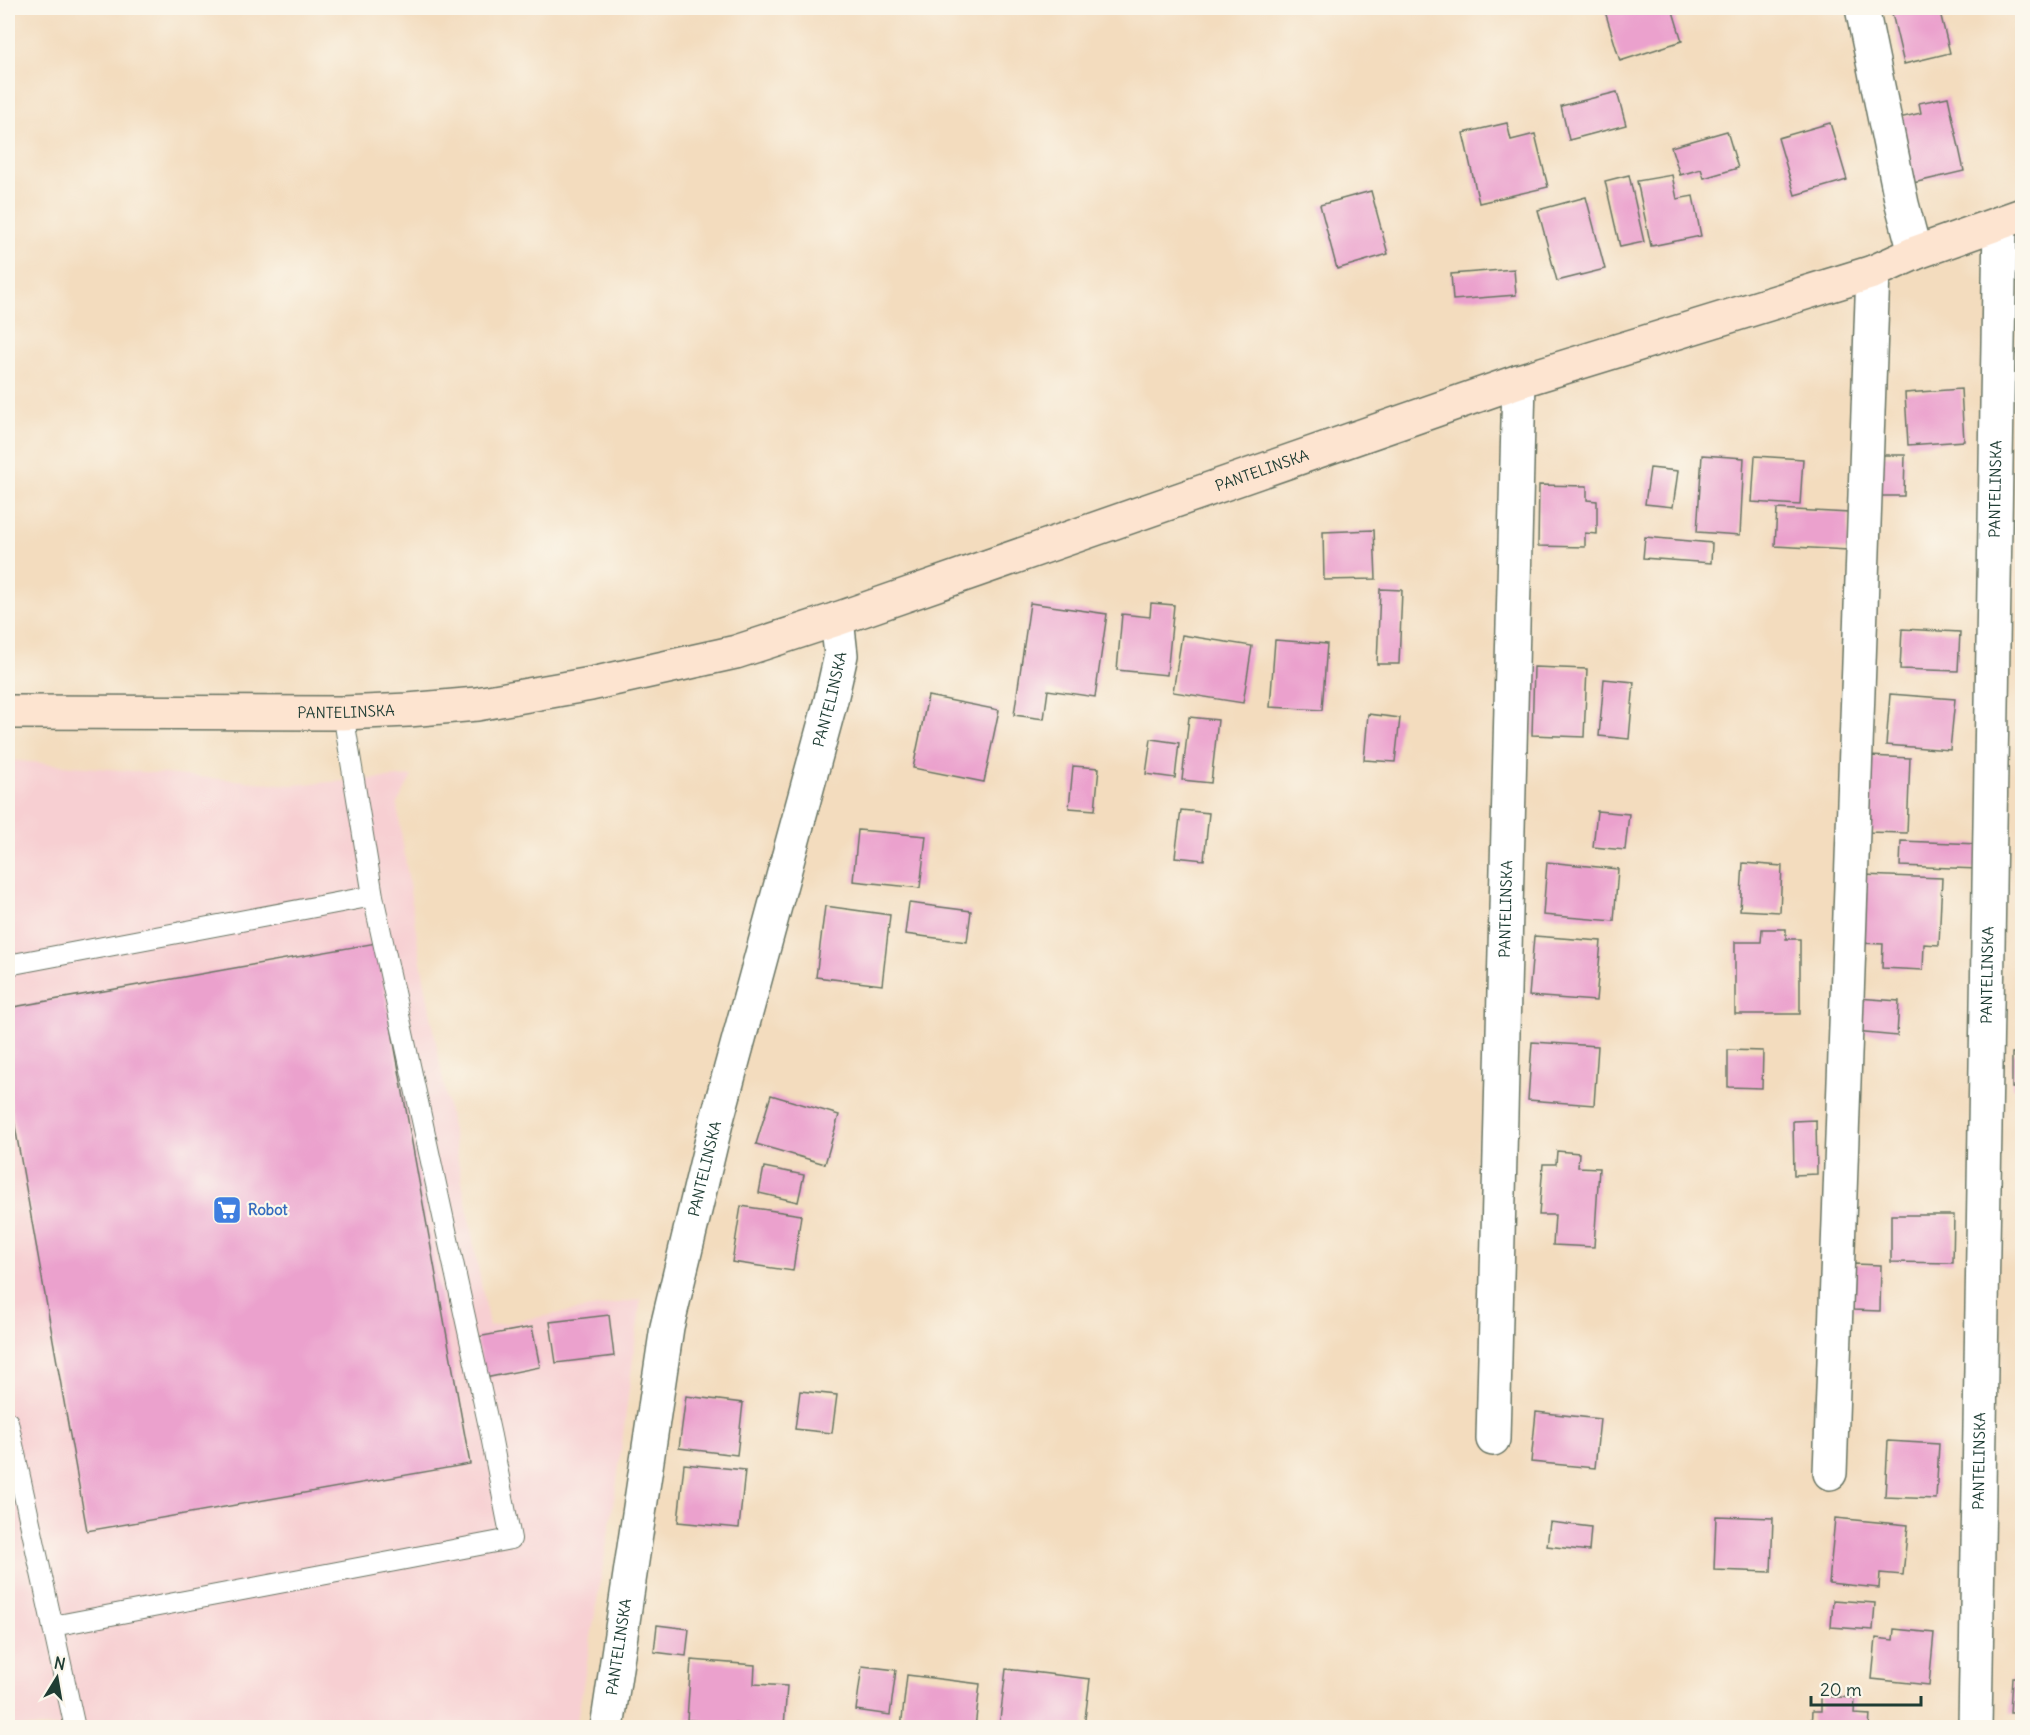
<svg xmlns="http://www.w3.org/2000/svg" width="2030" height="1735" viewBox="0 0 2030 1735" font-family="Delius,sans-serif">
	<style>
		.built { fill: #f7cfd2 }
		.building { fill: #eba1cd }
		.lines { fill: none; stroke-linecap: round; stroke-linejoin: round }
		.lane-casing { stroke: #697564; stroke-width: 22 }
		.street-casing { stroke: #697564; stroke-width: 36 }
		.secondary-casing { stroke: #697564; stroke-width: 36 }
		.lane { stroke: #fff; stroke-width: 20 }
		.street { stroke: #fff; stroke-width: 33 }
		.secondary { stroke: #fde4d0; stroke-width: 33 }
		.labels { text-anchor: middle; stroke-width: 4.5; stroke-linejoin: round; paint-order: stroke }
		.street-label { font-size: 15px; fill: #1f3d34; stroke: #fbf7ec }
		.shop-label { font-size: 15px; font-weight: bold; fill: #366cbe; stroke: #fbf7ec; text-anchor: start }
	</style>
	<rect width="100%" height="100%" fill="#fbf7ec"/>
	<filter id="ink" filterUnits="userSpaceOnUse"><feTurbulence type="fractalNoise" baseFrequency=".0167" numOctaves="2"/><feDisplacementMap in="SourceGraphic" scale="12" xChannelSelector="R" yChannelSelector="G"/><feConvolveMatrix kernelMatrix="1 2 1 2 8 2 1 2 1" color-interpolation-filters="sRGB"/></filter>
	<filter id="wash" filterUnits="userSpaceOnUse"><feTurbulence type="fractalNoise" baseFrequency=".008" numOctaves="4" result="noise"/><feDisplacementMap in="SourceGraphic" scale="24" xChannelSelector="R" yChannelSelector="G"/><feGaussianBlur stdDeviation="1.35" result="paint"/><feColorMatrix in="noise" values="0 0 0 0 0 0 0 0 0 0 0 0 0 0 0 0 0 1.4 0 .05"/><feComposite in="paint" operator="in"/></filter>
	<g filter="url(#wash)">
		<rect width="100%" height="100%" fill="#f3dcbe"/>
		<path class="built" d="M 8,760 L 291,785 L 412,776 L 397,804 L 419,951 L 489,1326 L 641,1299 L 616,1488 L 576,1727 L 8,1727 Z"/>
		<g id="blocks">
			<path class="building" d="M 1604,8 L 1672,8 L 1682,41 L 1620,61 Z
				M 1895,8 L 1939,8 L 1950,53 L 1904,64 L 1891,9 Z
				M 1617,92 L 1626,125 L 1569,140 L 1561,106 Z
				M 1948,97 L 1964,171 L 1913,183 L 1899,118 L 1921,113 L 1919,103 Z
				M 1507,123 L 1511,140 L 1535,134 L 1548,187 L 1479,203 L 1463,133 Z
				M 1830,123 L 1847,180 L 1795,195 L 1778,138 Z
				M 1727,131 L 1738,168 L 1704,178 L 1701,169 L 1680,175 L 1671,147 Z
				M 1629,175 L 1644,242 L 1620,247 L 1605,181 Z
				M 1672,175 L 1677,199 L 1693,196 L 1701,236 L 1651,246 L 1637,181 Z
				M 1371,191 L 1388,254 L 1337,269 L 1320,205 Z
				M 1586,197 L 1605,269 L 1557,281 L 1538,210 Z
				M 1514,269 L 1516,295 L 1453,300 L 1451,274 Z
				M 2022,349 L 2022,392 L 2021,392 L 2017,350 Z
				M 1961,389 L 1964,441 L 1908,445 L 1905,393 Z
				M 1702,455 L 1744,458 L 1740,535 L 1697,532 Z
				M 1880,455 L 1905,455 L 1904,496 L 1879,496 Z
				M 1755,456 L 1803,459 L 1800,505 L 1752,502 Z
				M 1650,468 L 1678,471 L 1673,507 L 1645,504 Z
				M 1539,485 L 1587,486 L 1587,500 L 1597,501 L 1597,534 L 1585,533 L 1585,547 L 1538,546 Z
				M 1777,509 L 1849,513 L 1848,550 L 1775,546 Z
				M 1374,530 L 1376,579 L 1324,580 L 1323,532 Z
				M 1645,537 L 1712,543 L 1711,563 L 1643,558 Z
				M 1380,589 L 1402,590 L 1399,664 L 1377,664 Z
				M 1030,603 L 1107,614 L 1095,697 L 1048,690 L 1044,719 L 1014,715 Z
				M 1151,603 L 1174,605 L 1167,675 L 1117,670 L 1122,614 L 1150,617 Z
				M 1902,629 L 1960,632 L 1958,671 L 1900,669 Z
				M 1182,635 L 1252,646 L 1243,703 L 1173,692 Z
				M 1275,640 L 1327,644 L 1322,710 L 1270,707 Z
				M 1534,667 L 1587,669 L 1584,737 L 1532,735 Z
				M 1604,679 L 1634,682 L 1629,739 L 1599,736 Z
				M 1890,694 L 1955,699 L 1950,750 L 1886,745 Z
				M 928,696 L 999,710 L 984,782 L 913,768 Z
				M 1368,714 L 1400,718 L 1395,762 L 1364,760 Z
				M 1189,717 L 1218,720 L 1211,783 L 1182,780 Z
				M 1151,739 L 1179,743 L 1175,778 L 1146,774 Z
				M 1869,756 L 1910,758 L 1907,833 L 1866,832 Z
				M 1073,766 L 1099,768 L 1095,810 L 1069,808 Z
				M 1181,810 L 1209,813 L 1204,860 L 1175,857 Z
				M 1597,811 L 1629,814 L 1625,850 L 1593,847 Z
				M 858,830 L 926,836 L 920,888 L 853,881 Z
				M 1901,841 L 1979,844 L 1978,869 L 1900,866 Z
				M 1547,862 L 1618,869 L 1614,921 L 1543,915 Z
				M 1743,863 L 1782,866 L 1780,912 L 1740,910 Z
				M 1862,875 L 1942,878 L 1939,945 L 1924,944 L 1923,970 L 1882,968 L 1883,944 L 1860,943 Z
				M 909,903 L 971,911 L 967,942 L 905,934 Z
				M 825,906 L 890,915 L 882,985 L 816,977 Z
				M 1762,929 L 1786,929 L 1786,939 L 1800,939 L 1800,1014 L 1735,1014 L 1735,942 L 1761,942 Z
				M 1534,936 L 1601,941 L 1596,1001 L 1529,996 Z
				M 376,943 L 470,1464 L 87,1531 L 8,1087 L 8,1008 Z
				M 1857,998 L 1899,1001 L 1897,1036 L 1855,1032 Z
				M 1532,1042 L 1598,1046 L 1594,1105 L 1528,1100 Z
				M 1728,1050 L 1763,1051 L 1762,1088 L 1728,1087 Z
				M 2012,1053 L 2022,1053 L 2022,1088 L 2012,1088 Z
				M 771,1095 L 839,1115 L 825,1164 L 756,1144 Z
				M 1816,1120 L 1817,1174 L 1794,1175 L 1793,1121 Z
				M 1557,1151 L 1579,1153 L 1578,1167 L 1599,1168 L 1594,1247 L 1553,1245 L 1555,1215 L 1539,1215 L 1543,1164 L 1556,1164 Z
				M 764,1167 L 804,1175 L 798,1202 L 759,1193 Z
				M 741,1206 L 801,1215 L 793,1271 L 732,1262 Z
				M 1891,1215 L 1954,1215 L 1953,1263 L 1891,1262 Z
				M 1854,1264 L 1881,1265 L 1880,1311 L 1853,1310 Z
				M 609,1315 L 614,1356 L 556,1363 L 550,1322 Z
				M 532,1327 L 540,1367 L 485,1378 L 477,1337 Z
				M 800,1391 L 837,1395 L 832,1433 L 795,1429 Z
				M 686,1396 L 743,1403 L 737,1455 L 679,1448 Z
				M 1536,1412 L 1600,1419 L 1595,1468 L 1531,1462 Z
				M 1888,1441 L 1939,1444 L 1936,1499 L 1885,1497 Z
				M 684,1464 L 745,1470 L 739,1528 L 678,1522 Z
				M 1716,1516 L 1773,1518 L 1771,1572 L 1714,1570 Z
				M 1835,1518 L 1908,1525 L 1903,1575 L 1880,1573 L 1879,1588 L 1829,1583 Z
				M 1550,1522 L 1591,1527 L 1589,1551 L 1547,1546 Z
				M 1833,1600 L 1875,1603 L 1873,1630 L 1831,1627 Z
				M 657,1625 L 689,1629 L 686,1656 L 654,1652 Z
				M 1894,1629 L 1934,1633 L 1929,1685 L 1872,1679 L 1876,1638 L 1893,1640 Z
				M 691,1660 L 755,1665 L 754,1684 L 787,1686 L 784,1727 L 687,1720 Z
				M 862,1666 L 896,1670 L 890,1715 L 856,1710 Z
				M 1006,1669 L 1090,1679 L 1084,1727 L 1060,1725 L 1059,1728 L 999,1728 Z
				M 907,1675 L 980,1684 L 975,1728 L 901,1728 Z
				M 2012,1677 L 2022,1677 L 2022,1713 L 2010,1713 Z
				M 1821,1696 L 1855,1698 L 1854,1714 L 1870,1715 L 1869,1728 L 1811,1728 L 1812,1711 L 1821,1711 Z"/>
		</g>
	</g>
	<g filter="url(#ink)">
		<use href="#blocks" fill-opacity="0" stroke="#697564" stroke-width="1.5"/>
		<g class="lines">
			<g class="lane-casing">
				<path id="lane" d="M 8,965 L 373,896
					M 8,1422 L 75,1728
					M 53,1626 L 511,1539 L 491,1436 L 373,896 L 343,713"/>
			</g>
			<g class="street-casing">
				<g id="street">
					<path d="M 1862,8 L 1902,204 L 1915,253"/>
					<path id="s1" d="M 1493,1439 L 1519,381"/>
					<path d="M 1830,1473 L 1873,272"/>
					<path id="s2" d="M 607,1728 L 667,1327 L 716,1123 L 831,700 L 841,655 L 837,619"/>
					<path id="s3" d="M 1975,1728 L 2000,223"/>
				</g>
			</g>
			<g class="secondary-casing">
				<g id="secondary">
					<path id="s4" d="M 8,712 L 343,713 L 408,710 L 477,704 L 591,684 L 736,652 L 837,619 L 1519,381 L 1873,272 L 1915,253 L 2022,215"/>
				</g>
			</g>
			<use href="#lane" class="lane"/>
			<use href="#street" class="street"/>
			<use href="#secondary" class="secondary"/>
		</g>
	</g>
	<defs>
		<g id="supermarket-square" transform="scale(1.5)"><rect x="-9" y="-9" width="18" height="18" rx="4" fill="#3f7fe0" stroke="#fbf7ec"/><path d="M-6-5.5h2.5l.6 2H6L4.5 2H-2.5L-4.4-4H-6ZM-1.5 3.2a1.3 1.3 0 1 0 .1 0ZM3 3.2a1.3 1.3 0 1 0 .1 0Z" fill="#fff"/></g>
	</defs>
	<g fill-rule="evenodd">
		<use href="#supermarket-square" x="227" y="1210"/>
	</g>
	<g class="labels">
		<g class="street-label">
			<text dy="5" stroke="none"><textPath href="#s4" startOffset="1290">PANTELINSKA</textPath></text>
			<text dy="5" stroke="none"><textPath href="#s3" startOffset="1239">PANTELINSKA</textPath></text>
			<text dy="5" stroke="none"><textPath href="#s2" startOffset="1054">PANTELINSKA</textPath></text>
			<text dy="5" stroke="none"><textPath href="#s4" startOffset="338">PANTELINSKA</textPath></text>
			<text dy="5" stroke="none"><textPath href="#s1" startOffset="530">PANTELINSKA</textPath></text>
			<text dy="5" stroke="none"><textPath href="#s3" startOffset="753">PANTELINSKA</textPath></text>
			<text dy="5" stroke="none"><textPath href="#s2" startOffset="568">PANTELINSKA</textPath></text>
			<text dy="5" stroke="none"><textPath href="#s3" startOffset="267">PANTELINSKA</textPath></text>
			<text dy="5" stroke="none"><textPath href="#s2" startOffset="82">PANTELINSKA</textPath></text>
		</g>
		<g class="shop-label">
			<text x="248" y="1215">Robot</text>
		</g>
	</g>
	<rect width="2030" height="1735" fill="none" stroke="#fbf7ec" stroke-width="30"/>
	<g transform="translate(57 1678) rotate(11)" stroke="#fbf7ec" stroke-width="4.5" paint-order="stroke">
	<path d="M0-4.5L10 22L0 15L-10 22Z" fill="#1f3d34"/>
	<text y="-9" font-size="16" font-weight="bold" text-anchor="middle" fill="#1f3d34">N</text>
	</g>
	<path d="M1811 1696v9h110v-9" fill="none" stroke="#1f3d34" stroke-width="3"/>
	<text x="1820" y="1696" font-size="18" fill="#1f3d34" stroke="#fbf7ec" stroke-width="4.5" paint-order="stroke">20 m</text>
</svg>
